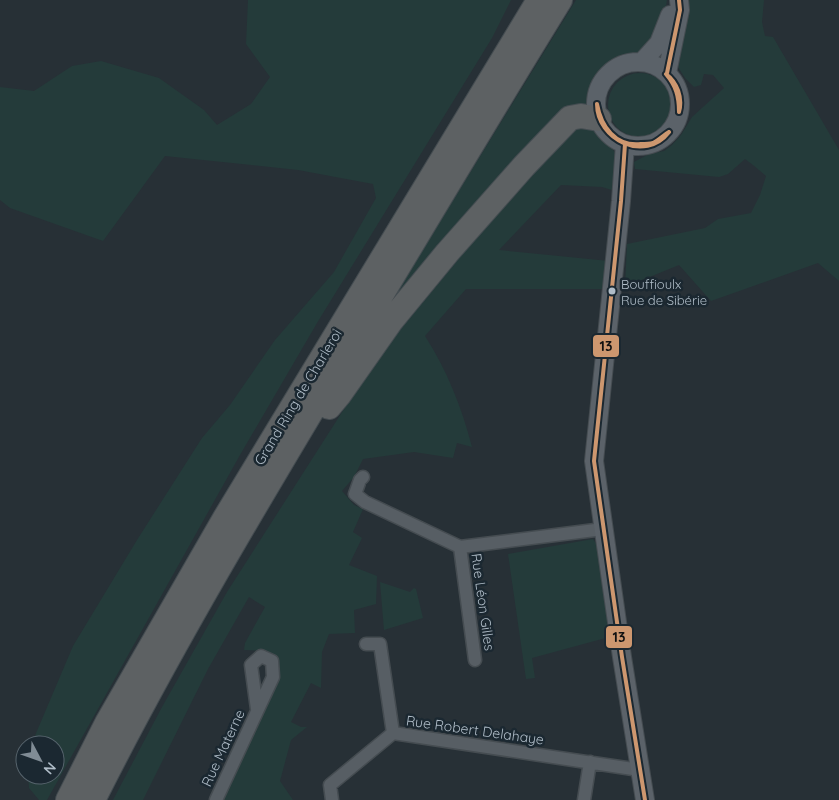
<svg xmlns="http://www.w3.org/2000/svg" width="839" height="800" viewBox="0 0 839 800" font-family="Quicksand,sans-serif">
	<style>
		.green { fill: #243b3a }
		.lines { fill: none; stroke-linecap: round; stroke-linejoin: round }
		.street-casing { stroke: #454c51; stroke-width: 15 }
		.secondary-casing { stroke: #454c51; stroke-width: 20 }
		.highway-casing { stroke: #444c51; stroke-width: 26 }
		.street { stroke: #575e64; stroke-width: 12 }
		.secondary { stroke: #5b6269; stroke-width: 18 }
		.highway { stroke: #5d6163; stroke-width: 24 }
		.bus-1-casing { stroke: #1b2831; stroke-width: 8 }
		.bus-1 { stroke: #cd976f; stroke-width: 4 }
		.bus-dot { fill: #b0bdc8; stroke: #1b2831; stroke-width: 2 }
		.labels { text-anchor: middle; stroke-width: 5; stroke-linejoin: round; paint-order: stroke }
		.bus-label { font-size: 13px; fill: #b0bdc8; stroke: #1b2831; text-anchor: start }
		.street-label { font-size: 14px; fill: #b0bdc8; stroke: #1b2831 }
		.line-badge { stroke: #1b2831; stroke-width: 2 }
		.pale-badge-label { font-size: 14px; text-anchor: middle; font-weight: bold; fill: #111 }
	</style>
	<rect width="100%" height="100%" fill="#273036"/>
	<path class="green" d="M 248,0 L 511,0 L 492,38 L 317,323 L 240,455 L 47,800 L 39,800 L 29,788 L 28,775 L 55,775 L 55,745 L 31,745 L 73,646 L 137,540 L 202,438 L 230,405 L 275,340 L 334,272 L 376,198 L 373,184 L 298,170 L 165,156 L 103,241 L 10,208 L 0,200 L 0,87 L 34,91 L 72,66 L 101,61 L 159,78 L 204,110 L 217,125 L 251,104 L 270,77 L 246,44 Z
		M 576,0 L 667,0 L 664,17 L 649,51 C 610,58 597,69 590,107 L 396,307 L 392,300 Z
		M 683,0 L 764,0 L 762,22 L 765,36 L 773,37 L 839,150 L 839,281 L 818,263 L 711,301 L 679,265 L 625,287 L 627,244 L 705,228 L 718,219 L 751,213 L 760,195 L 766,176 L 753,165 L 745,159 L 728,174 L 719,177 L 635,169 L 634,162 L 649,154 L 664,151 L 672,145 L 681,135 L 692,117 L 724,88 L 713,75 L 704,74 L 701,85 L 694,87 L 685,78 L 678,67 L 681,54 Z
		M608 105a32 32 0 1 1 64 0a32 32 0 1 1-64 0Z
		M 578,124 L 596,127 L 609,143 L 616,155 L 618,192 L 602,187 L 561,185 L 499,250 L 609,261 L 602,289 L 466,289 L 425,336 C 447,370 462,408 472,447 L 457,443 L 453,458 L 414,452 L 363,459 L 354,477 L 342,491 L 354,505 L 363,509 L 353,532 L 362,538 L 349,565 L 377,576 L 376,604 L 354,610 L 355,633 L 329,634 L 322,652 L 321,688 L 311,683 L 291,722 L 301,727 L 307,727 L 291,740 L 280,781 L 293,800 L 223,800 L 277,678 L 264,651 L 244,650 L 245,643 L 265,607 L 249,597 L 208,669 L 143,800 L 113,800 L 162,707 L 227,592 L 376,359 L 460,257 Z
		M 593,539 L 597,545 L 613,636 L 532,658 L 535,678 L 526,679 L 508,554 Z
		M 380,582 L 410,592 L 414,588 L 416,589 L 423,618 L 384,630 Z"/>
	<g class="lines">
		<g class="street-casing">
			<path id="street" d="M 363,477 L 360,480 L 355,494 L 365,502 L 460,547 L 603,529
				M 460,547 L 475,660
				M 366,644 L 380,644 L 393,733
				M 216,800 L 273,677 L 272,661 L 261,656 L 251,665 L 257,709
				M 332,800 L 330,785 L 393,733 L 633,769 L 640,768
				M 584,800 L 590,762"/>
		</g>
		<g class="secondary-casing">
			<path id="secondary" d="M 642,62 L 659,43 L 670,15
				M596 104a42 42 0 1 1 84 0a42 42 0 1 1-84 0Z
				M 667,73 L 680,10 L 679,0
				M 625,144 L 621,201 L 594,461 L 622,657 L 645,800"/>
		</g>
		<g class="highway-casing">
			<path id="highway" d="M 329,407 L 339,395 L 391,321 L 447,253 L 524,166 L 570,118 L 581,116 L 599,119
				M 68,800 L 107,723 L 225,518 L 539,0
				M 93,800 C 171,645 261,495 350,347 C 420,231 489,115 560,0"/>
		</g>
		<use href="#street" class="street"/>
		<use href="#secondary" class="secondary"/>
		<use href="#highway" class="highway"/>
		<g class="bus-1-casing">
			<path id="bus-1" d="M 667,73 L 680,10 L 679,0
				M 666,74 C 677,82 683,98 679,112
				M 666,74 C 676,86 679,96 679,112
				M 597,104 C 601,126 615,147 641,144 C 644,144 649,144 653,143 C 658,141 664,135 669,132
				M 597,104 C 597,140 645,163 669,132
				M 625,144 L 621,201 L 594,461 L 622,657 L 645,800"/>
		</g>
		<use href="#bus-1" class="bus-1"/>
	</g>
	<circle class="bus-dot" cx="612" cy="291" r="4.5"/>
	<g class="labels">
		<g class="bus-label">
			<text x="621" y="289">Bouffioulx<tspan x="621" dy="16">Rue de Sibérie</tspan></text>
		</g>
		<g class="street-label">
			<text transform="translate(298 397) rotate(-59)" y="5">Grand Ring de Charleroi</text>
			<text transform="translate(483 602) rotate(82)" y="5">Rue Léon Gilles</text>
			<text transform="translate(475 730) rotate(8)" y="5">Rue Robert Delahaye</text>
			<text transform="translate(223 748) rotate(-65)" y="5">Rue Materne</text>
		</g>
	</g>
	<g class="line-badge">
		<rect x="592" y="334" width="28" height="24" rx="5" fill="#cd976f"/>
		<rect x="605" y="625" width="28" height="24" rx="5" fill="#cd976f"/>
	</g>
	<g class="pale-badge-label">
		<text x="606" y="351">13</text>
		<text x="619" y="642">13</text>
	</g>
	<g transform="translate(40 760) rotate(131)"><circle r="24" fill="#1b2831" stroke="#57646d"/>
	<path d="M0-4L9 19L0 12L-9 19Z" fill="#808c95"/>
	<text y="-8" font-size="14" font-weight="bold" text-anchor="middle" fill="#b0bdc8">N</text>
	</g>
</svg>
